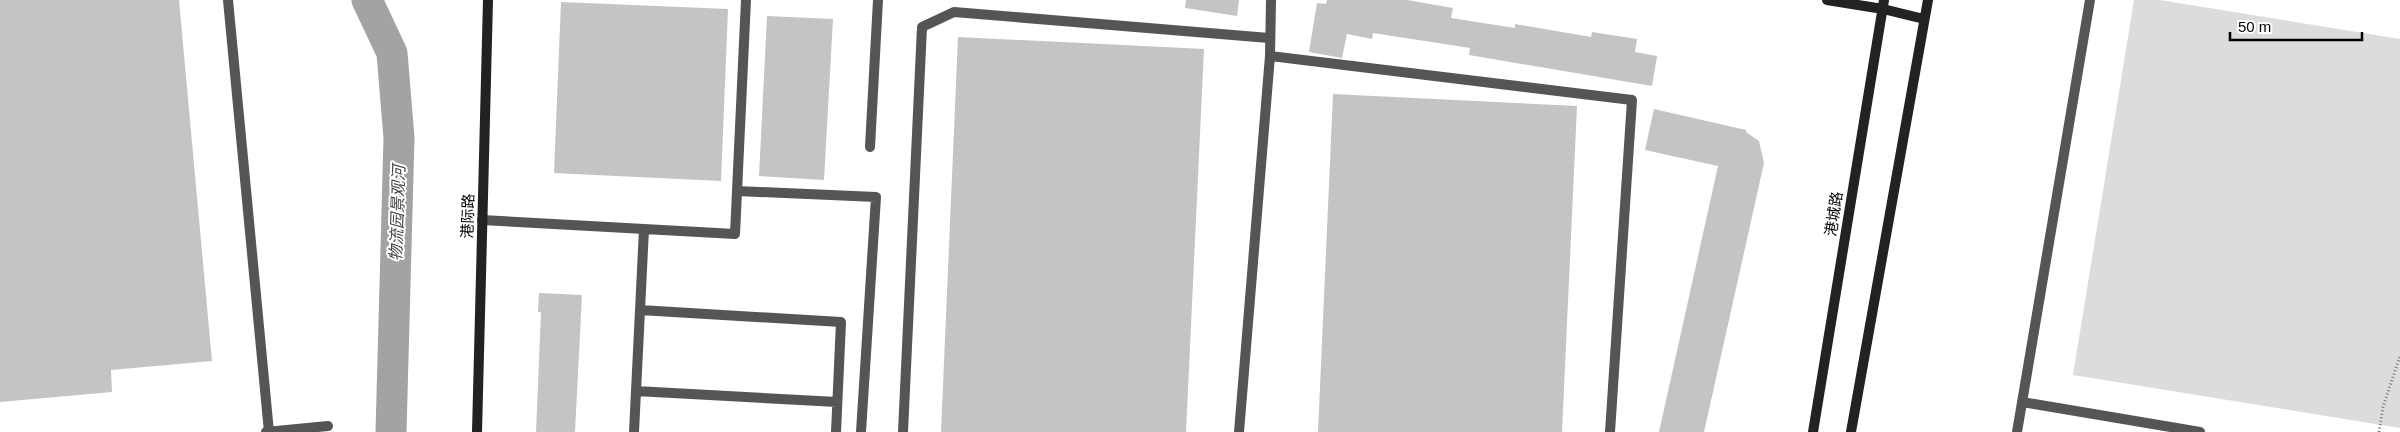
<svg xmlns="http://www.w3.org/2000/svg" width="2400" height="432" viewBox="0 0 2400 432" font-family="Helvetica,'Noto Sans SC',sans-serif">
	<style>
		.green { fill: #dcdcdc }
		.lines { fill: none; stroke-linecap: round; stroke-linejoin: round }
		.river { stroke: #a3a3a3; stroke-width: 31 }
		.building { fill: #c4c4c4 }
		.path { stroke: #777; stroke-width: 3; stroke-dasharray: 1 2.5; stroke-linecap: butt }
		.lane { stroke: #555; stroke-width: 10 }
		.secondary { stroke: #222; stroke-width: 10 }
		.labels { text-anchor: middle; stroke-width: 4; stroke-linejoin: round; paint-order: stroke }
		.street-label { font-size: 15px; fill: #000; stroke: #fff }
		.water-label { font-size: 16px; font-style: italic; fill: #444; stroke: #fff }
	</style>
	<rect width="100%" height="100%" fill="#fff"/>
	<path class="green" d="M 2134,0 L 2160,0 L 2400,39 L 2400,428 L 2073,375 Z"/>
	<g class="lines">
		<path class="river" d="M 367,0 L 392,53 L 399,138 L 391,432"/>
	</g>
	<path class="building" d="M 0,0 L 179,0 L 212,361 L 111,370 L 112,392 L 0,402 Z
		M 1186,0 L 1239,0 L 1237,16 L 1185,8 Z
		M 1327,0 L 1407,0 L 1453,8 L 1451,18 L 1515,28 L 1515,24 L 1591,37 L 1592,32 L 1637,39 L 1635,52 L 1657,56 L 1652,86 L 1469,55 L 1470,48 L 1373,33 L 1372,39 L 1347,34 L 1342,58 L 1309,52 L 1317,3 L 1326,4 Z
		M 561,2 L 728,9 L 721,181 L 554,173 Z
		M 767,16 L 833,19 L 824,180 L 759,176 Z
		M 958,37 L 1204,49 L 1186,432 L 941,432 Z
		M 1333,94 L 1577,106 L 1562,432 L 1318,432 Z
		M 1654,109 L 1746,130 L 1746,132 L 1759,141 L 1764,163 L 1704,432 L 1659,432 L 1718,166 L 1645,150 Z
		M 539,293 L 582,295 L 575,432 L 536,432 L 541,312 L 538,312 Z"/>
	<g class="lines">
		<path class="path" d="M 2379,432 L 2383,407 L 2400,356"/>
		<path class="lane" d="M 228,0 L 269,432
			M 1270,56 L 1632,100 L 1610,432
			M 870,147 L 878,0
			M 737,191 L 876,197 L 861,432
			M 482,220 L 735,234 L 746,0
			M 640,310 L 841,322 L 836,432
			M 636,391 L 837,402
			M 2022,402 L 2200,432
			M 266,432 L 328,426
			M 634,432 L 644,229
			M 903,432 L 922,27 L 954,12 L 1269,38
			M 1239,432 L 1270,56 L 1271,0
			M 2017,432 L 2090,0"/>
		<path class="secondary" d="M 1827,0 L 1883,9 L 1924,19
			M 477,432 L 488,0
			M 1813,432 L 1884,0
			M 1851,432 L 1928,0"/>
	</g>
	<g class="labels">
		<g class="street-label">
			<text transform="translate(1834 214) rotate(-81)" y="5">港城路</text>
			<text transform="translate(468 216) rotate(-88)" y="5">港际路</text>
		</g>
		<g class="water-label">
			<text transform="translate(397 213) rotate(-88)" y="6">物流园景观河</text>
		</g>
	</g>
	<path d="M2230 32v8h132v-8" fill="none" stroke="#000000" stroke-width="2.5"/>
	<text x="2238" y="32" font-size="15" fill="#000000" stroke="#ffffff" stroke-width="4" paint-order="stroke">50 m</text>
</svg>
